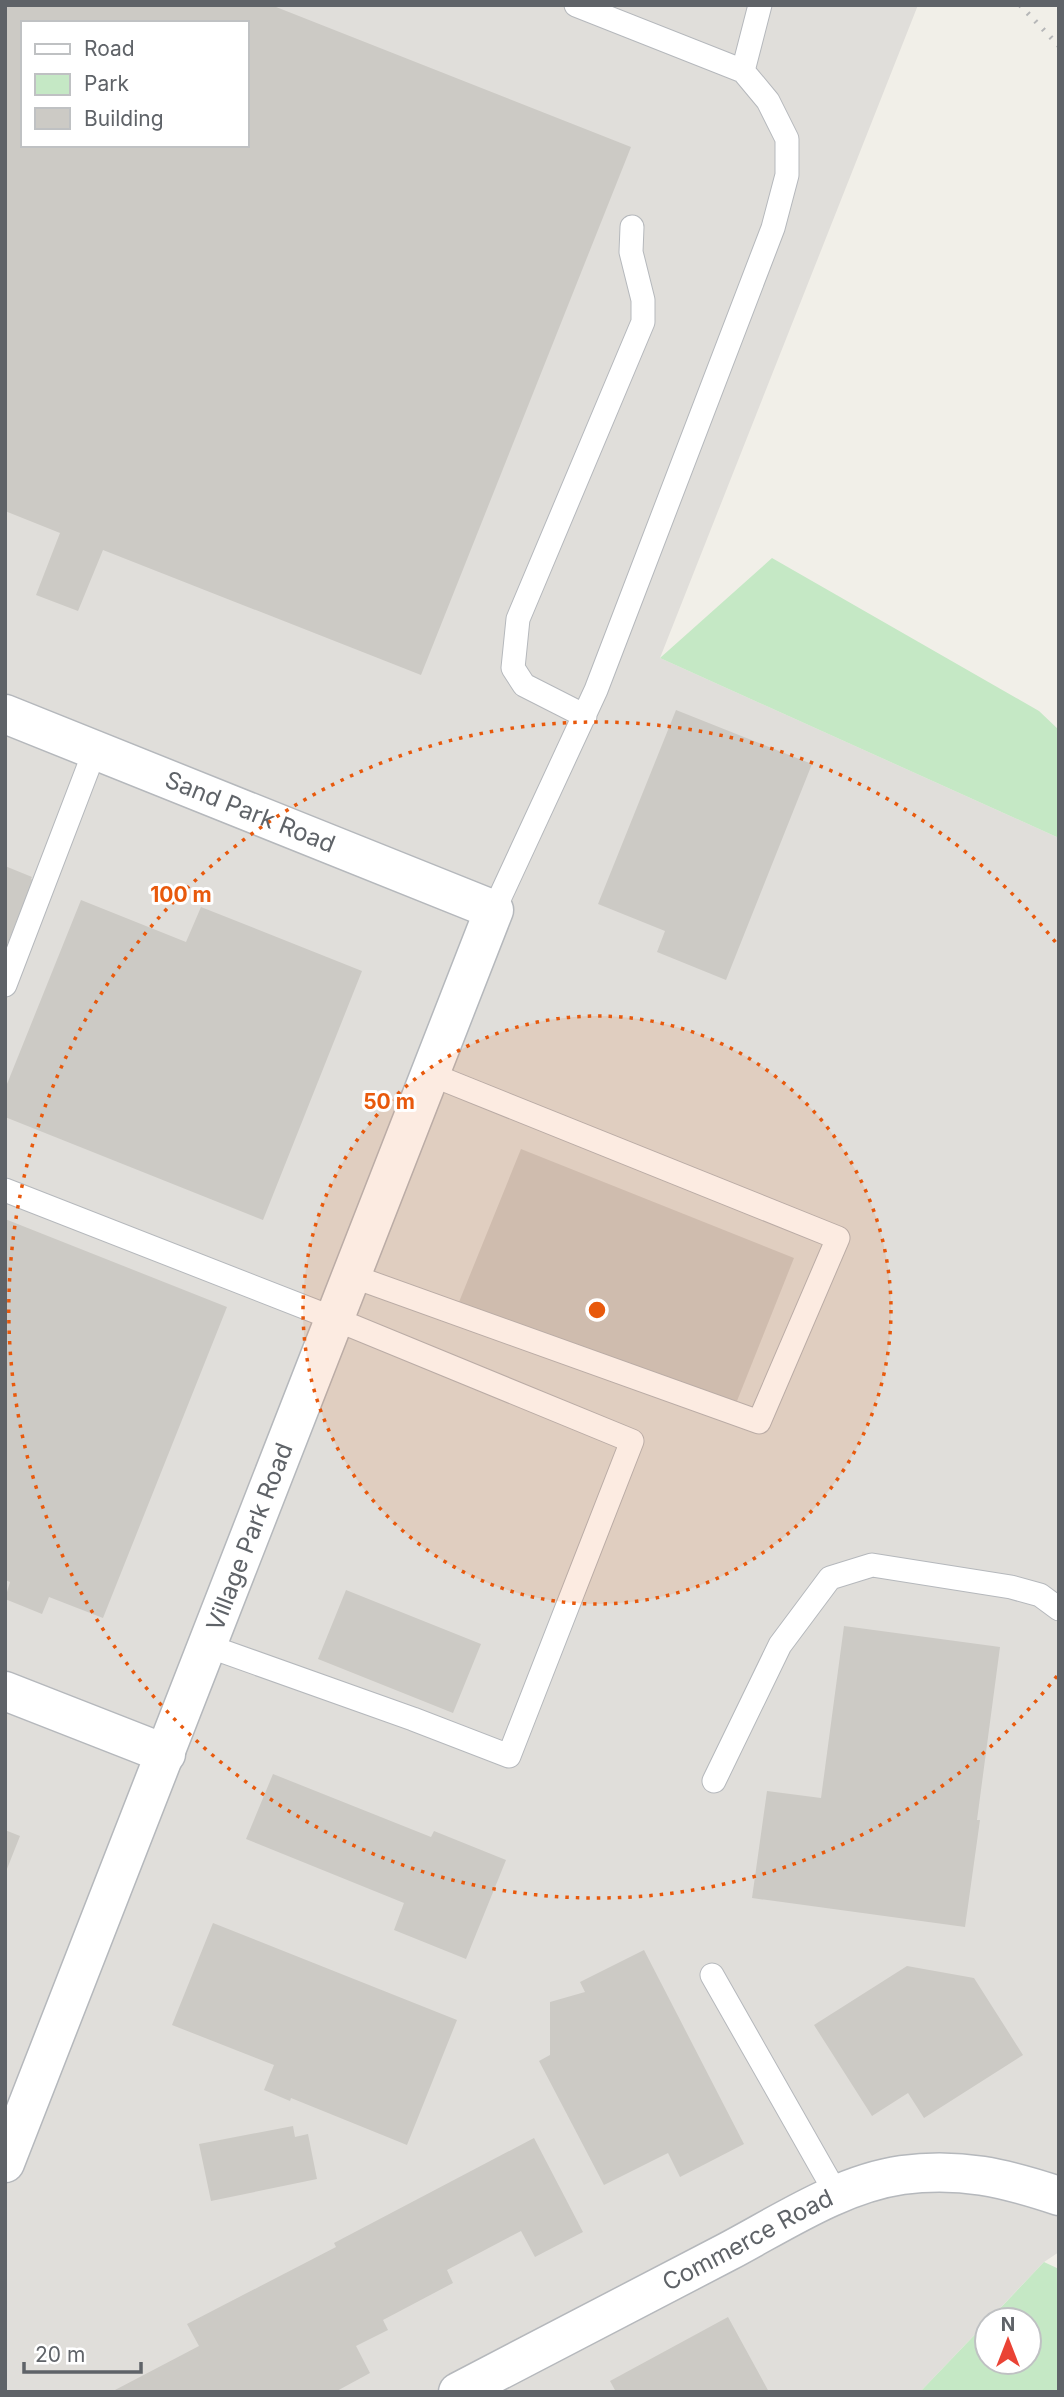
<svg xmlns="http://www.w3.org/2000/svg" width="1064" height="2397" viewBox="0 0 1064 2397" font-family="Inter,sans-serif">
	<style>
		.industrial { fill: #e0deda; fill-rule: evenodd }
		.green { fill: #c5e8c5 }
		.building { fill: #cccac5; fill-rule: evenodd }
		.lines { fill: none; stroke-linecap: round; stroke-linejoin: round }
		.lane-casing { stroke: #b5b8bc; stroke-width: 25 }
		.street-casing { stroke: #b5b8bc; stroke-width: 41 }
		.lane { stroke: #fff; stroke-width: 23 }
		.street { stroke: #fff; stroke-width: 38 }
		.rail { stroke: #b6b7b8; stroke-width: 5; stroke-dasharray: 2 9; stroke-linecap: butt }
		.ring { fill: none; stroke: #e8590c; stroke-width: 3.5; stroke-dasharray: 3.5 7 }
		.labels { text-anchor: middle; stroke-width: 6; stroke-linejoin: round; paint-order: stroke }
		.street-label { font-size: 24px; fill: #5f6368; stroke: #fff }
		.centre { fill: #e8590c; stroke: #fff; stroke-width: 3.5 }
		.ring-label { font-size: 21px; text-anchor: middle; font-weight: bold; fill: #e8590c; stroke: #fff; stroke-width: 6; stroke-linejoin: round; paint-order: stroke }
	</style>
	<rect width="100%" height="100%" fill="#f1efe8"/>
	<path class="industrial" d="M 5,5 L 918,5 L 660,658 L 1059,838 L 1059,2252 L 1044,2262 L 920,2392 L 5,2392 ZM 23,23 L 247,23 L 247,145 L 23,145 Z"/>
	<path class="green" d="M 772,558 L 1039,711 L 1059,730 L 1059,838 L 660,658 Z
		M 1044,2262 L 1059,2269 L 1059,2392 L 920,2392 L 987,2322 L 987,2362 L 1029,2362 L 1029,2320 L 989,2320 Z"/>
	<path class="building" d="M 5,5 L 271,5 L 631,147 L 421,675 L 103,550 L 78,611 L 36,595 L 60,533 L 5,511 ZM 23,23 L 247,23 L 247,145 L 23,145 Z
		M 676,710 L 812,764 L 726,980 L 657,952 L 665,931 L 598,904 Z
		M 5,866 L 32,877 L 31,879 L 33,880 L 5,950 Z
		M 81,900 L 186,942 L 201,907 L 362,971 L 263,1220 L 5,1117 L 5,1089 Z
		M 521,1149 L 794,1258 L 733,1411 L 459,1302 Z
		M 5,1219 L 227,1307 L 103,1618 L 49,1597 L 42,1614 L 5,1599 L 10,1582 L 5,1580 Z
		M 346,1590 L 481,1644 L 453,1713 L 318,1659 Z
		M 844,1626 L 1000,1647 L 977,1820 L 980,1820 L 965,1927 L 752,1898 L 767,1791 L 821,1798 Z
		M 273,1774 L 431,1837 L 434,1831 L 506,1860 L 466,1959 L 394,1930 L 404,1903 L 246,1839 Z
		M 5,1830 L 20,1836 L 5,1874 Z
		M 213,1923 L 457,2020 L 407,2145 L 291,2098 L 290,2101 L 264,2090 L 274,2065 L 172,2025 Z
		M 644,1950 L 744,2144 L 680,2177 L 668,2153 L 604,2185 L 539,2061 L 550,2055 L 550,2002 L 585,1992 L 580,1982 Z
		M 907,1966 L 974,1978 L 1023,2055 L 924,2118 L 908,2093 L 872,2116 L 814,2025 Z
		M 293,2126 L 295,2137 L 308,2134 L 317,2179 L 211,2201 L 199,2144 Z
		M 534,2138 L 583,2232 L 535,2257 L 521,2231 L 447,2270 L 453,2283 L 383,2320 L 388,2330 L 356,2346 L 370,2373 L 335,2392 L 116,2392 L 115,2390 L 199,2346 L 187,2324 L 336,2247 L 334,2243 Z
		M 728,2317 L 769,2392 L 616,2392 L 610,2381 Z"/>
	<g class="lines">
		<g class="lane-casing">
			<path id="lane" d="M 743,71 L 760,5
				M 585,716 L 524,685 L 513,668 L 518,619 L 643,322 L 643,300 L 631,252 L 632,227
				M 494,910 L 596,690 L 773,228 L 787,175 L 787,139 L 768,101 L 743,71 L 576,5
				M 5,985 L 95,750
				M 5,1190 L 335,1319 L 632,1441 L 509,1756 L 413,1719 L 208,1646
				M 352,1276 L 759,1422 L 838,1238 L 430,1074
				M 714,1781 L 780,1645 L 830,1578 L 872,1565 L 1011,1587 L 1040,1595 L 1059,1609
				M 712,1975 L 837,2195"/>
		</g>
		<g class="street-casing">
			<g id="street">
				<path id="s1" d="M 5,714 L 494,910 L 5,2163"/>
				<path d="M 5,1691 L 166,1754"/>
				<path id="s2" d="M 458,2392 C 548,2345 638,2298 727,2252 C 782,2223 840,2184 902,2175 C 960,2167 1005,2178 1059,2196"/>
			</g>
		</g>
		<use href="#lane" class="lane"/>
		<use href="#street" class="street"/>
		<path class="rail" d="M 1020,5 L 1059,46"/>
	</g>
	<circle cx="597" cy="1310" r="294" fill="#e8590c" fill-opacity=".12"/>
	<g class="ring">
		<circle cx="597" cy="1310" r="294"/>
		<path d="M1057 1676A588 588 0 1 1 1057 944"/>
	</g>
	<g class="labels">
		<g class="street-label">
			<text dy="8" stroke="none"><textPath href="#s1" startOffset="264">Sand Park Road</textPath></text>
			<text transform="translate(250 1537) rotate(-69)" y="8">Village Park Road</text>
			<text dy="8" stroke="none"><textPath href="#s2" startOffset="327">Commerce Road</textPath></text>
		</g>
	</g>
	<circle cx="597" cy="1310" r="10" class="centre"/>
	<g class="ring-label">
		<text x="181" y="902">100 m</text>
		<text x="389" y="1109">50 m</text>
	</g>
	<rect width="1064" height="2397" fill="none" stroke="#5f6368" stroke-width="14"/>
	<rect x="21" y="21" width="228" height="126" fill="#ffffff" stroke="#bfc1c3" stroke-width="2"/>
	<rect x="35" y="44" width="35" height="10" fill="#ffffff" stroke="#bfc1c3" stroke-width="2"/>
	<text x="84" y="56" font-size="21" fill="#5f6368">Road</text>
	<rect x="35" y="74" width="35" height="21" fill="#c5e8c5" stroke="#bfc1c3" stroke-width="2"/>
	<text x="84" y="91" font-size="21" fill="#5f6368">Park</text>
	<rect x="35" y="108" width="35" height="21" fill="#cccac5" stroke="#bfc1c3" stroke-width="2"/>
	<text x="84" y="126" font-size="21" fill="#5f6368">Building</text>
	<g transform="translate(1008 2341)"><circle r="33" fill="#ffffff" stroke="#bfc1c3" stroke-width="2"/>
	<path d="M0-5L12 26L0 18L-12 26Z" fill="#ea4335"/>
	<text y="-10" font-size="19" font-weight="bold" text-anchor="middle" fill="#5f6368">N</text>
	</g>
	<path d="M24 2362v10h117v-10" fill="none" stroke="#5f6368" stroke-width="3.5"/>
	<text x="35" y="2362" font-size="21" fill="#5f6368" stroke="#ffffff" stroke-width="5" paint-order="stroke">20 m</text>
</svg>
